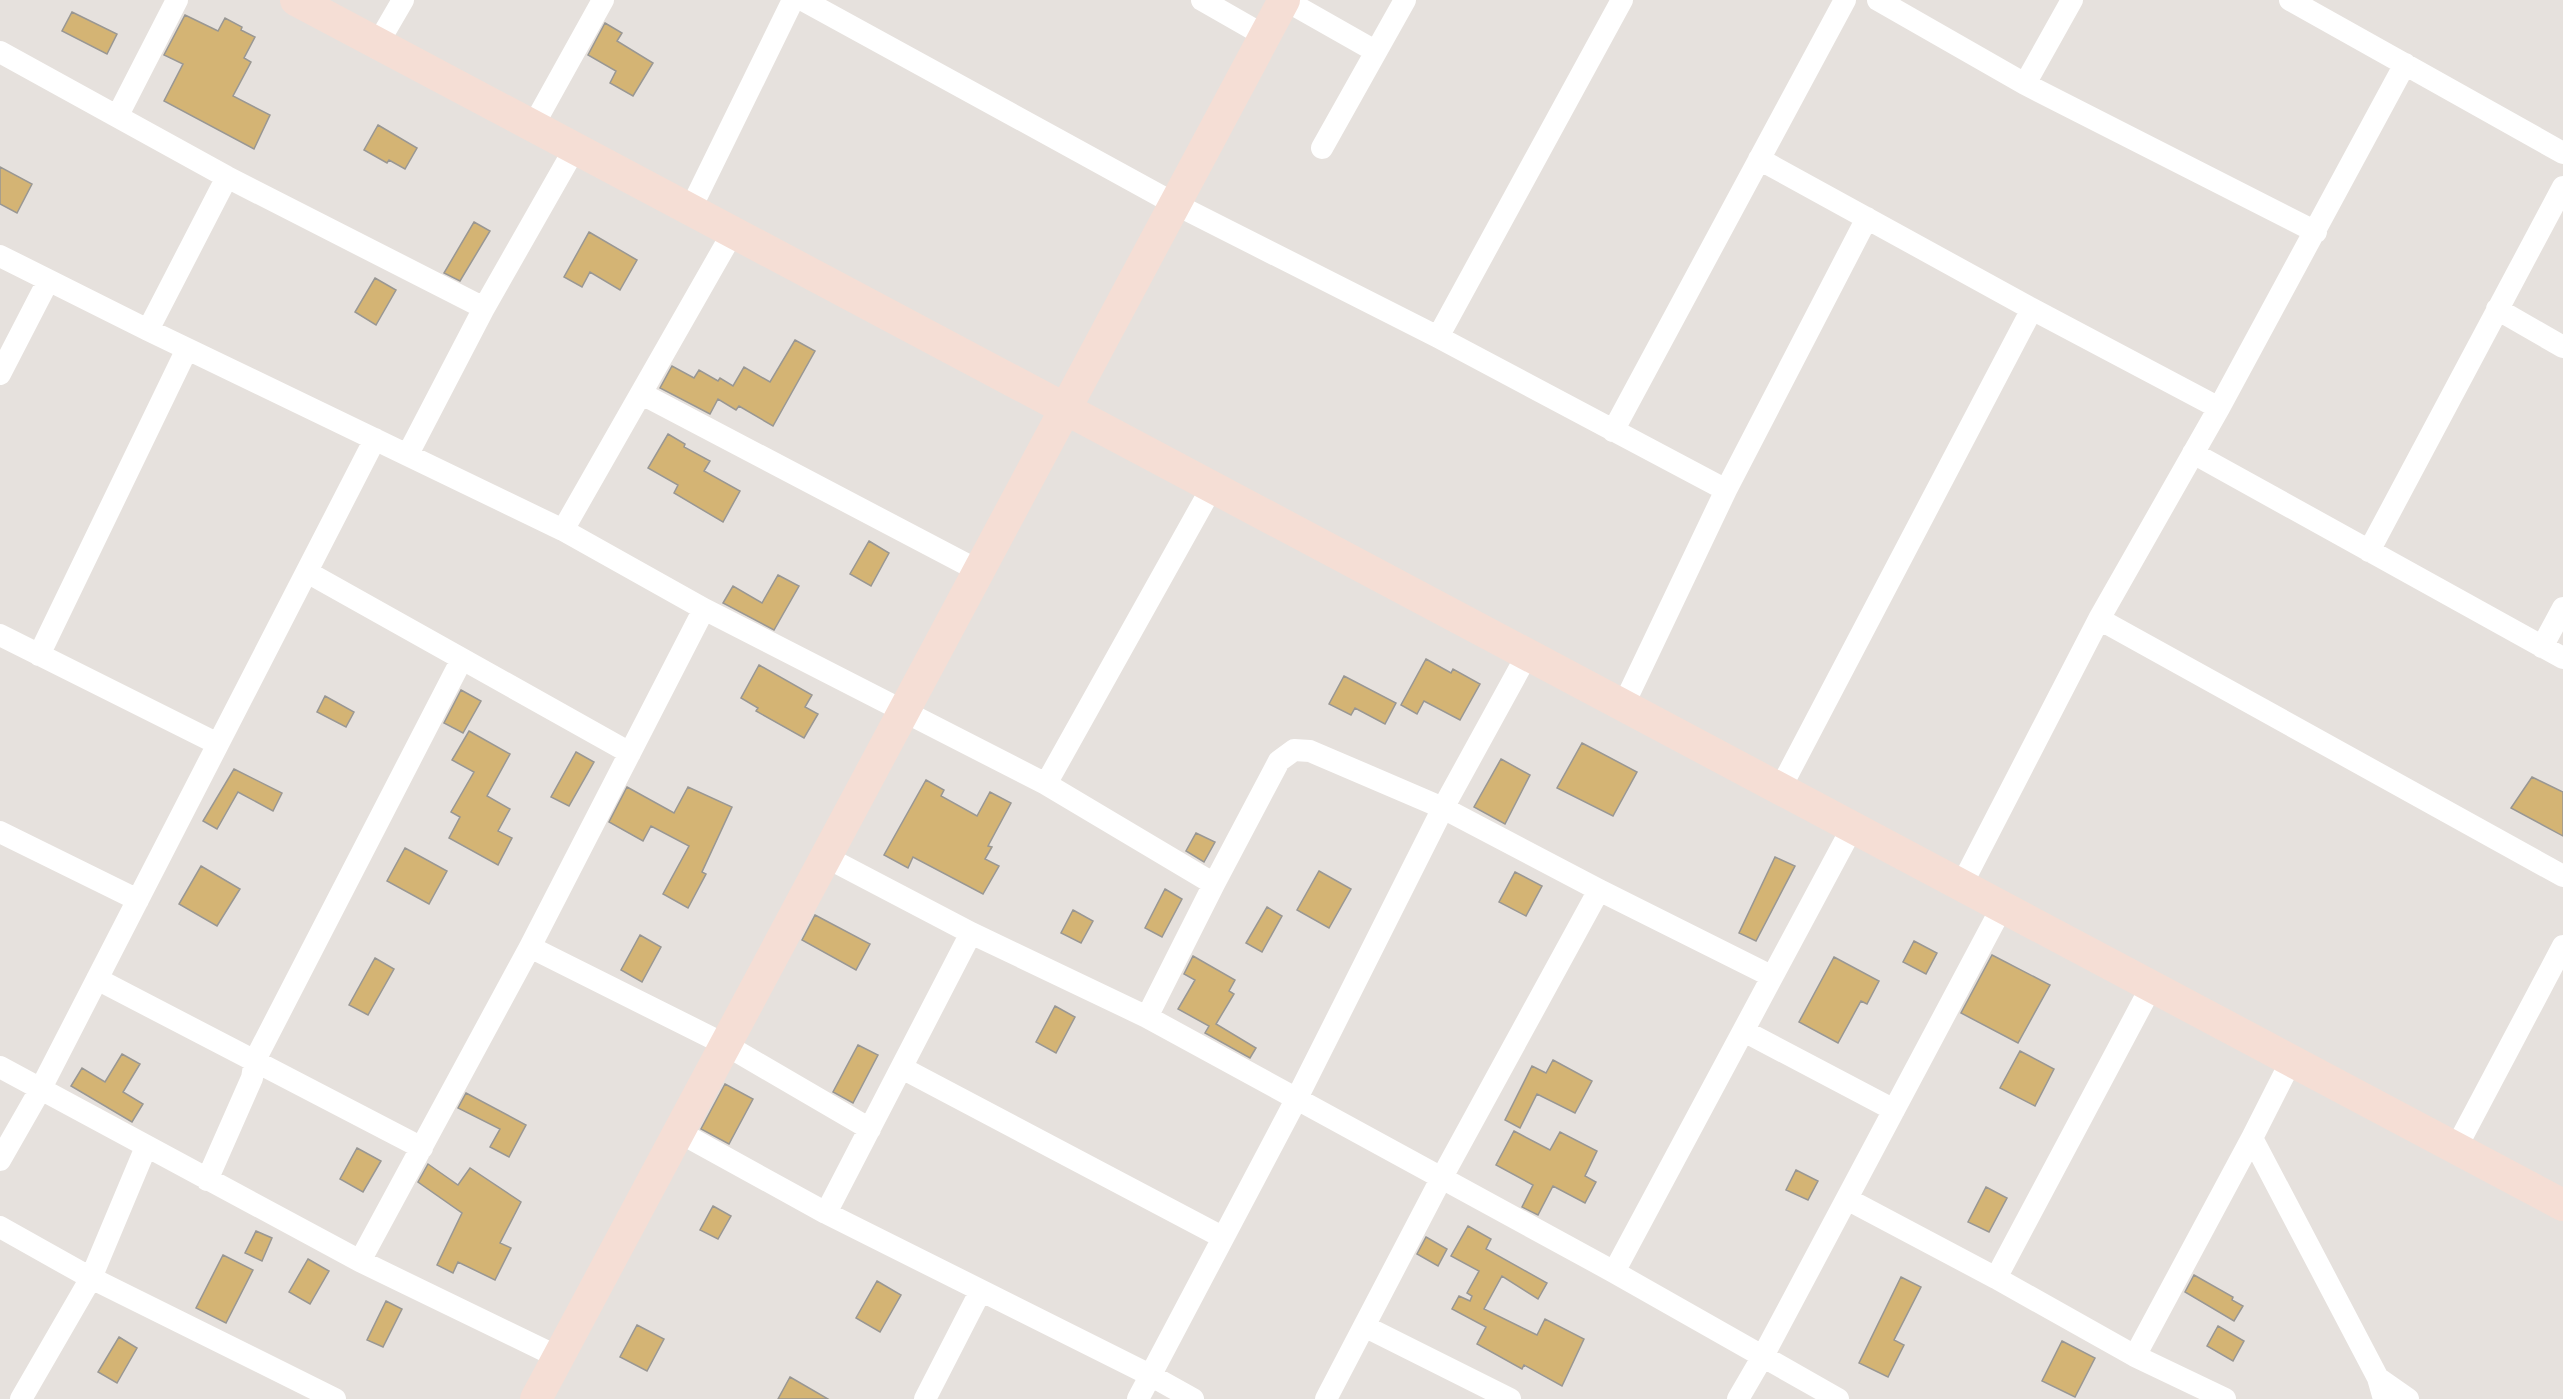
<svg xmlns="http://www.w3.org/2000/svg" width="2563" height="1399" viewBox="0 0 2563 1399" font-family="'Space Grotesk',sans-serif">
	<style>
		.building { fill: #d4b474; stroke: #999793; stroke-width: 1.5 }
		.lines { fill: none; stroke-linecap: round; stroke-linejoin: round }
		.street { stroke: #fff; stroke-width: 22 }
		.secondary { stroke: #f5ded5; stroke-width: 32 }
	</style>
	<rect width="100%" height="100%" fill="#e6e1dd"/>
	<path class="building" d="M 72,12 L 117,34 L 107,54 L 62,31 Z
		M 185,15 L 218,31 L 225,18 L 242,27 L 241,30 L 255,37 L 244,58 L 251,62 L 233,96 L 270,115 L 254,149 L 164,101 L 183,64 L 164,55 Z
		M 605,23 L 622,33 L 617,41 L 653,63 L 633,96 L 610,83 L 616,71 L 588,55 Z
		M 378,125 L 417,148 L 405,169 L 389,160 L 387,163 L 364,150 Z
		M 0,167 L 32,184 L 17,213 L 0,204 Z
		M 474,222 L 490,231 L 460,281 L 444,273 Z
		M 589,232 L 637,260 L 620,290 L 590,272 L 582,287 L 564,277 Z
		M 375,278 L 396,290 L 376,325 L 355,312 Z
		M 795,340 L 815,351 L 773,426 L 739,406 L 736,410 L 718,399 L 710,414 L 660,388 L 672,366 L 694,378 L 699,370 L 718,381 L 720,378 L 733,386 L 744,367 L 770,382 Z
		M 668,434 L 685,444 L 684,447 L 710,461 L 704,471 L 740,491 L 723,522 L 674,493 L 678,485 L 648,468 Z
		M 869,541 L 889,553 L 871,586 L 850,574 Z
		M 778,575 L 799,586 L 774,630 L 723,603 L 733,586 L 762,603 Z
		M 1426,659 L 1451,673 L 1453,669 L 1480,684 L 1460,720 L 1424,701 L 1417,714 L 1401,705 Z
		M 759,665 L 812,695 L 805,707 L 818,714 L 804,738 L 756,711 L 758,708 L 741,698 Z
		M 1344,676 L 1396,703 L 1385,724 L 1355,708 L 1351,715 L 1329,704 Z
		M 461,690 L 481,701 L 463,733 L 444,723 Z
		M 325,696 L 354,712 L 346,727 L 317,712 Z
		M 469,731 L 510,754 L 487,796 L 510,809 L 498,831 L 512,838 L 498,865 L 449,838 L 460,817 L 451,812 L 474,772 L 452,760 Z
		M 1582,743 L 1637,772 L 1613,816 L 1557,788 Z
		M 576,752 L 594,762 L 569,806 L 551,797 Z
		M 1501,759 L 1530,775 L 1505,824 L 1474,807 Z
		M 234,769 L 282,793 L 273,811 L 238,792 L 217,829 L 203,821 Z
		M 2532,777 L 2563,792 L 2563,836 L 2511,808 Z
		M 926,780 L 944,790 L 941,796 L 977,816 L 990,792 L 1011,803 L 988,846 L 992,847 L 985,859 L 999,866 L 983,894 L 913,857 L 908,868 L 884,855 Z
		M 627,787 L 674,813 L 688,787 L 732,807 L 702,872 L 706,874 L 688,908 L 663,894 L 689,846 L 651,826 L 643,841 L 609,822 Z
		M 1196,833 L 1215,842 L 1204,862 L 1186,851 Z
		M 405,848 L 447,871 L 429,904 L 387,881 Z
		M 1775,857 L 1795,866 L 1756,941 L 1739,933 Z
		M 201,866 L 240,889 L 217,926 L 179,904 Z
		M 1319,871 L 1351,889 L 1329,928 L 1297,910 Z
		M 1515,872 L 1542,886 L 1526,916 L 1499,902 Z
		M 1165,889 L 1182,899 L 1162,937 L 1145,928 Z
		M 1267,907 L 1282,916 L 1262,952 L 1246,943 Z
		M 1073,910 L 1093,921 L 1081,943 L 1061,933 Z
		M 815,915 L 870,944 L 856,970 L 802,940 Z
		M 640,935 L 661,947 L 642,982 L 621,970 Z
		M 1914,941 L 1937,953 L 1926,974 L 1903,962 Z
		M 1992,955 L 2050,985 L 2018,1043 L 1961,1013 Z
		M 1193,956 L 1235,980 L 1229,991 L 1234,994 L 1216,1024 L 1256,1048 L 1250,1058 L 1205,1033 L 1209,1026 L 1178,1009 L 1195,980 L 1184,974 Z
		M 1834,957 L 1879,981 L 1867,1004 L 1861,1001 L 1838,1043 L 1799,1022 Z
		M 375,958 L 394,969 L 368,1015 L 349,1005 Z
		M 1055,1006 L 1075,1017 L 1056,1053 L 1036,1042 Z
		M 858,1045 L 878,1055 L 853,1103 L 833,1092 Z
		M 2020,1051 L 2054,1069 L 2035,1106 L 2000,1088 Z
		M 122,1054 L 140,1064 L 123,1092 L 143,1104 L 132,1122 L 71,1086 L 82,1068 L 105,1082 Z
		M 1553,1060 L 1592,1081 L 1575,1113 L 1537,1094 L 1520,1128 L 1505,1120 L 1532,1066 L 1546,1073 Z
		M 725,1084 L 753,1099 L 729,1144 L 701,1129 Z
		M 466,1093 L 526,1125 L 509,1157 L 490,1147 L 500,1129 L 458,1108 Z
		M 1514,1131 L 1550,1150 L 1560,1132 L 1597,1151 L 1585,1176 L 1596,1182 L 1585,1203 L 1553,1186 L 1538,1215 L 1522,1207 L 1533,1185 L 1496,1165 Z
		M 357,1148 L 381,1161 L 363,1192 L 340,1179 Z
		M 428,1164 L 458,1185 L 470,1168 L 521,1202 L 500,1243 L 511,1248 L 495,1280 L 458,1262 L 453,1273 L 437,1265 L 462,1213 L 418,1182 Z
		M 1796,1170 L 1818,1181 L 1808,1200 L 1786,1190 Z
		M 1986,1187 L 2007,1198 L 1989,1232 L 1968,1222 Z
		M 713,1206 L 731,1216 L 718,1239 L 700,1230 Z
		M 1468,1226 L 1491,1239 L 1486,1249 L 1547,1283 L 1538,1299 L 1502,1276 L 1484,1309 L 1537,1335 L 1545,1319 L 1584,1339 L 1562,1386 L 1524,1365 L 1522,1369 L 1477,1344 L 1486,1327 L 1452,1309 L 1459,1296 L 1470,1301 L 1472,1296 L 1467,1293 L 1479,1271 L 1451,1256 Z
		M 256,1231 L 272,1238 L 262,1261 L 245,1253 Z
		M 1426,1237 L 1447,1249 L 1438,1266 L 1417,1254 Z
		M 223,1255 L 253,1270 L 226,1323 L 196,1308 Z
		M 308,1259 L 329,1271 L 310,1304 L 289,1292 Z
		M 2194,1275 L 2233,1297 L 2232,1300 L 2243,1306 L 2234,1321 L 2185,1292 Z
		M 1901,1277 L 1921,1287 L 1894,1340 L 1904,1345 L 1888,1377 L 1859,1363 Z
		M 877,1281 L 901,1295 L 880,1332 L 856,1318 Z
		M 386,1301 L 402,1309 L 383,1347 L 367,1340 Z
		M 637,1325 L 664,1339 L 647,1371 L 620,1357 Z
		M 2218,1326 L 2244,1341 L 2233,1361 L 2207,1346 Z
		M 119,1337 L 137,1348 L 117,1383 L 98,1372 Z
		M 2062,1341 L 2095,1358 L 2075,1397 L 2042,1381 Z
		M 790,1377 L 828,1399 L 778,1399 Z"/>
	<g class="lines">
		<path class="street" d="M 803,0 L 1175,204 L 1438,337 L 1726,490
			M 1202,0 L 1265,36
			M 1285,0 L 1375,51
			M 1878,0 L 2025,84 L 2316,232
			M 2290,0 L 2563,153
			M 378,43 L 403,0
			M 0,52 L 227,177 L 484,308
			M 2025,84 L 2072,0
			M 118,115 L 177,0
			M 533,126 L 603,0
			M 1322,148 L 1405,0
			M 1759,159 L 2032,309 L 2219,408
			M 690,210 L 793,0
			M 0,256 L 148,330 L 563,530 L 704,609 L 1046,784 L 1214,884
			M 2497,309 L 2563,347
			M 148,330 L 227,177
			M 1438,337 L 1622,0
			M 0,374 L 48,281
			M 642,394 L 979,571
			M 1613,431 L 1845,0
			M 2193,453 L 2563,658
			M 408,454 L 484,308 L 575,148
			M 563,530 L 733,232
			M 2369,551 L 2563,187
			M 307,572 L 630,753
			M 2099,619 L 2563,876
			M 0,635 L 218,744
			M 2542,647 L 2563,608
			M 39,655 L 187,349
			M 1623,706 L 1726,490 L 1867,218
			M 1046,784 L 1212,487
			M 1780,789 L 2032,309
			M 0,832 L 138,900
			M 826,857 L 971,933 L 1147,1017 L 1614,1272 L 1838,1399
			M 1961,886 L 2099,619 L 2219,408 L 2405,64
			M 530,947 L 726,1045 L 870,1129
			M 97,979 L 422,1148
			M 1147,1017 L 1214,884 L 1279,761 L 1294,750 L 1310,751 L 1443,808 L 1599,890 L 1771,976
			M 1744,1031 L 1894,1110
			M 2291,1061 L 2252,1138 L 2378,1378 L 2384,1399
			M 0,1067 L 360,1261 L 558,1357
			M 902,1068 L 1222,1237
			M 679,1132 L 826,1213 L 1150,1375 L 1193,1399
			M 2456,1148 L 2563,946
			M 0,1160 L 40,1090 L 375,439
			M 207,1180 L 252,1078 L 255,1060 L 462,659
			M 1847,1199 L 1996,1278 L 2135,1356 L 2225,1399
			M 826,1213 L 971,933
			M 0,1227 L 91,1278 L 335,1399
			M 360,1261 L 530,947 L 704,609
			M 1614,1272 L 1852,828
			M 1996,1278 L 2151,987
			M 1366,1327 L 1510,1399
			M 2135,1356 L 2252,1138
			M 2378,1378 L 2408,1399
			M 21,1399 L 91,1278 L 146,1147
			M 925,1399 L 980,1292
			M 1138,1399 L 1297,1098 L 1443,808 L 1527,655
			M 1326,1399 L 1441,1179 L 1599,890
			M 1738,1399 L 1763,1356 L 2002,907"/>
		<path class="secondary" d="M 296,0 L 2563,1205
			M 536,1399 L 1284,0"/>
	</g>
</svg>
